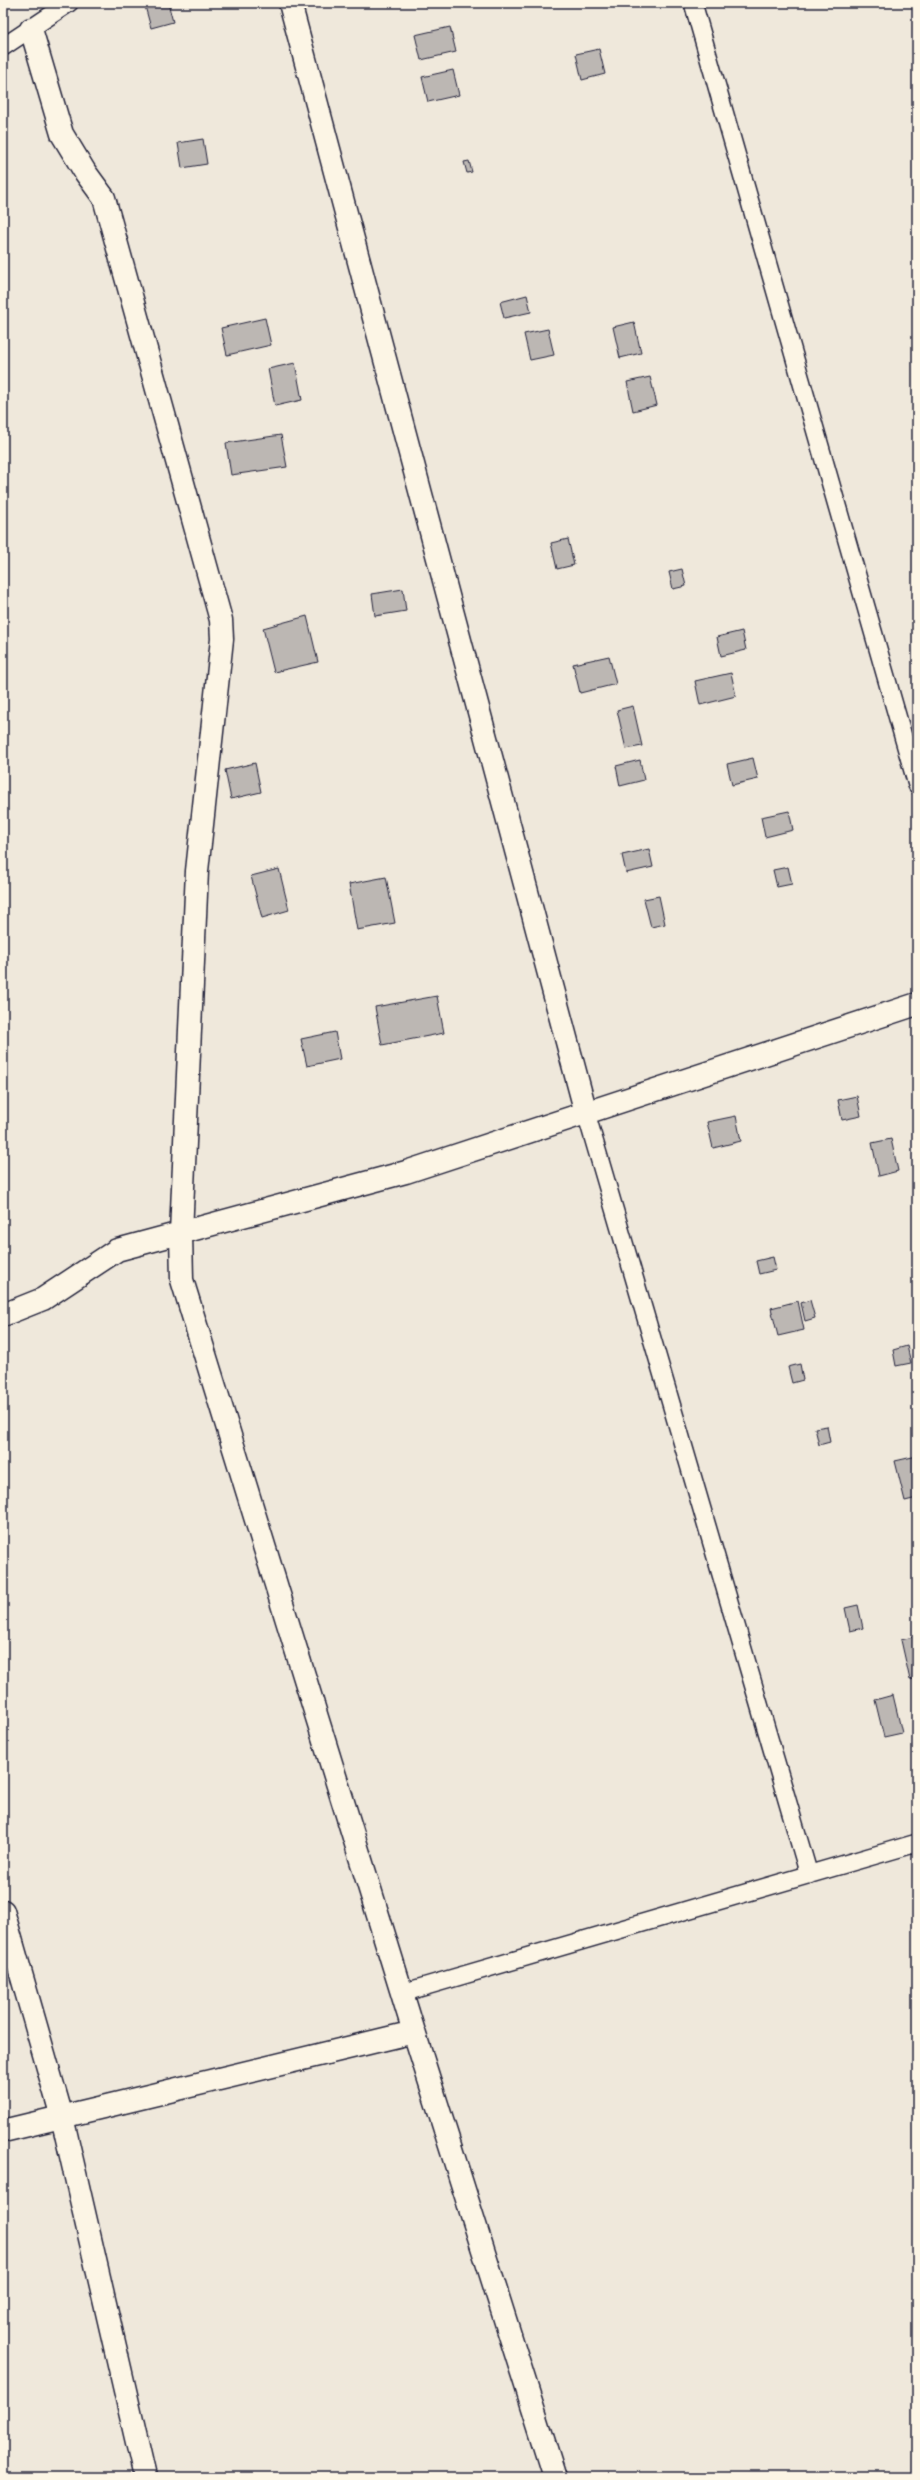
<svg xmlns="http://www.w3.org/2000/svg" width="920" height="2480" viewBox="0 0 920 2480" font-family="'Architects Daughter',sans-serif">
	<style>
		.building { fill: #bcb7b3; stroke: #22223b }
		.lines { fill: none; stroke-linecap: round; stroke-linejoin: round }
		.lane-casing { stroke: #22223b; stroke-width: 20 }
		.street-casing { stroke: #22223b; stroke-width: 25 }
		.lane { stroke: #fcf5e5; stroke-width: 17 }
		.street { stroke: #fcf5e5; stroke-width: 22 }
	</style>
	<rect width="100%" height="100%" fill="#efe8db"/>
	<filter id="ink" filterUnits="userSpaceOnUse"><feTurbulence type="fractalNoise" baseFrequency=".025" numOctaves="2"/><feDisplacementMap in="SourceGraphic" scale="8" xChannelSelector="R" yChannelSelector="G"/><feConvolveMatrix kernelMatrix="1 2 1 2 8 2 1 2 1" color-interpolation-filters="sRGB"/></filter>
	<g filter="url(#ink)">
		<path class="building" d="M 157,3 L 168,3 L 173,22 L 151,28 L 145,6 Z
			M 450,27 L 456,52 L 421,60 L 415,35 Z
			M 599,49 L 605,74 L 582,80 L 576,54 Z
			M 453,70 L 459,95 L 428,102 L 422,77 Z
			M 203,139 L 207,164 L 182,168 L 178,143 Z
			M 469,161 L 472,172 L 467,173 L 464,162 Z
			M 527,295 L 531,312 L 504,318 L 500,302 Z
			M 265,318 L 271,345 L 227,355 L 221,328 Z
			M 634,322 L 641,353 L 620,358 L 613,327 Z
			M 548,329 L 554,355 L 530,360 L 524,334 Z
			M 295,363 L 302,400 L 275,406 L 268,369 Z
			M 650,377 L 657,405 L 633,411 L 627,382 Z
			M 281,435 L 287,467 L 231,475 L 226,443 Z
			M 568,539 L 574,565 L 557,569 L 551,543 Z
			M 682,569 L 686,586 L 673,589 L 669,572 Z
			M 403,589 L 406,611 L 375,616 L 372,594 Z
			M 307,616 L 318,662 L 274,672 L 263,628 Z
			M 742,631 L 746,650 L 721,656 L 717,637 Z
			M 609,656 L 616,684 L 580,693 L 573,664 Z
			M 731,673 L 736,696 L 700,705 L 695,681 Z
			M 633,706 L 642,746 L 626,749 L 617,710 Z
			M 753,758 L 758,779 L 732,785 L 727,764 Z
			M 640,760 L 644,780 L 620,786 L 616,766 Z
			M 255,763 L 261,792 L 231,799 L 225,770 Z
			M 789,811 L 793,830 L 765,837 L 761,817 Z
			M 649,849 L 653,867 L 626,873 L 622,855 Z
			M 788,867 L 792,884 L 777,887 L 773,870 Z
			M 279,869 L 289,910 L 262,918 L 251,876 Z
			M 386,877 L 395,923 L 357,930 L 349,884 Z
			M 659,896 L 665,924 L 651,927 L 644,899 Z
			M 437,996 L 444,1033 L 382,1045 L 375,1007 Z
			M 335,1032 L 340,1059 L 307,1066 L 301,1039 Z
			M 857,1096 L 861,1116 L 842,1120 L 838,1100 Z
			M 736,1116 L 741,1141 L 713,1148 L 707,1122 Z
			M 891,1139 L 898,1171 L 879,1176 L 872,1143 Z
			M 773,1257 L 776,1270 L 759,1274 L 756,1261 Z
			M 810,1300 L 815,1318 L 805,1321 L 801,1303 Z
			M 798,1301 L 804,1330 L 778,1336 L 771,1308 Z
			M 907,1346 L 911,1363 L 896,1366 L 893,1350 Z
			M 800,1364 L 803,1380 L 792,1383 L 788,1367 Z
			M 827,1426 L 830,1442 L 819,1445 L 815,1428 Z
			M 917,1456 L 917,1498 L 905,1501 L 895,1461 Z
			M 858,1605 L 863,1628 L 850,1631 L 845,1608 Z
			M 917,1636 L 917,1678 L 910,1680 L 901,1640 Z
			M 893,1695 L 902,1733 L 884,1737 L 875,1700 Z"/>
		<g class="lines">
			<g class="lane-casing">
				<path id="lane" d="M 693,3 L 917,785
					M 3,47 L 69,3
					M 586,1113 L 809,1875
					M 402,1993 L 917,1843"/>
			</g>
			<g class="street-casing">
				<path id="street" d="M 290,3 L 586,1113
					M 31,29 L 62,134 L 85,172 L 104,198 L 221,620 L 222,639 L 197,871 L 181,1233 L 182,1280 L 414,2032 L 555,2477
					M 3,1315 L 43,1299 L 117,1250 L 406,1172 L 917,1004
					M 3,1911 L 62,2117 L 145,2477
					M 3,2131 L 414,2032"/>
			</g>
			<use href="#lane" class="lane"/>
			<use href="#street" class="street"/>
		</g>
	</g>
	<rect width="920" height="2480" fill="none" stroke="#fcf5e5" stroke-width="16"/>
	<rect x="8" y="8" width="904" height="2464" fill="none" stroke="#22223b" stroke-width="1.5" filter="url(#ink)"/>
</svg>
